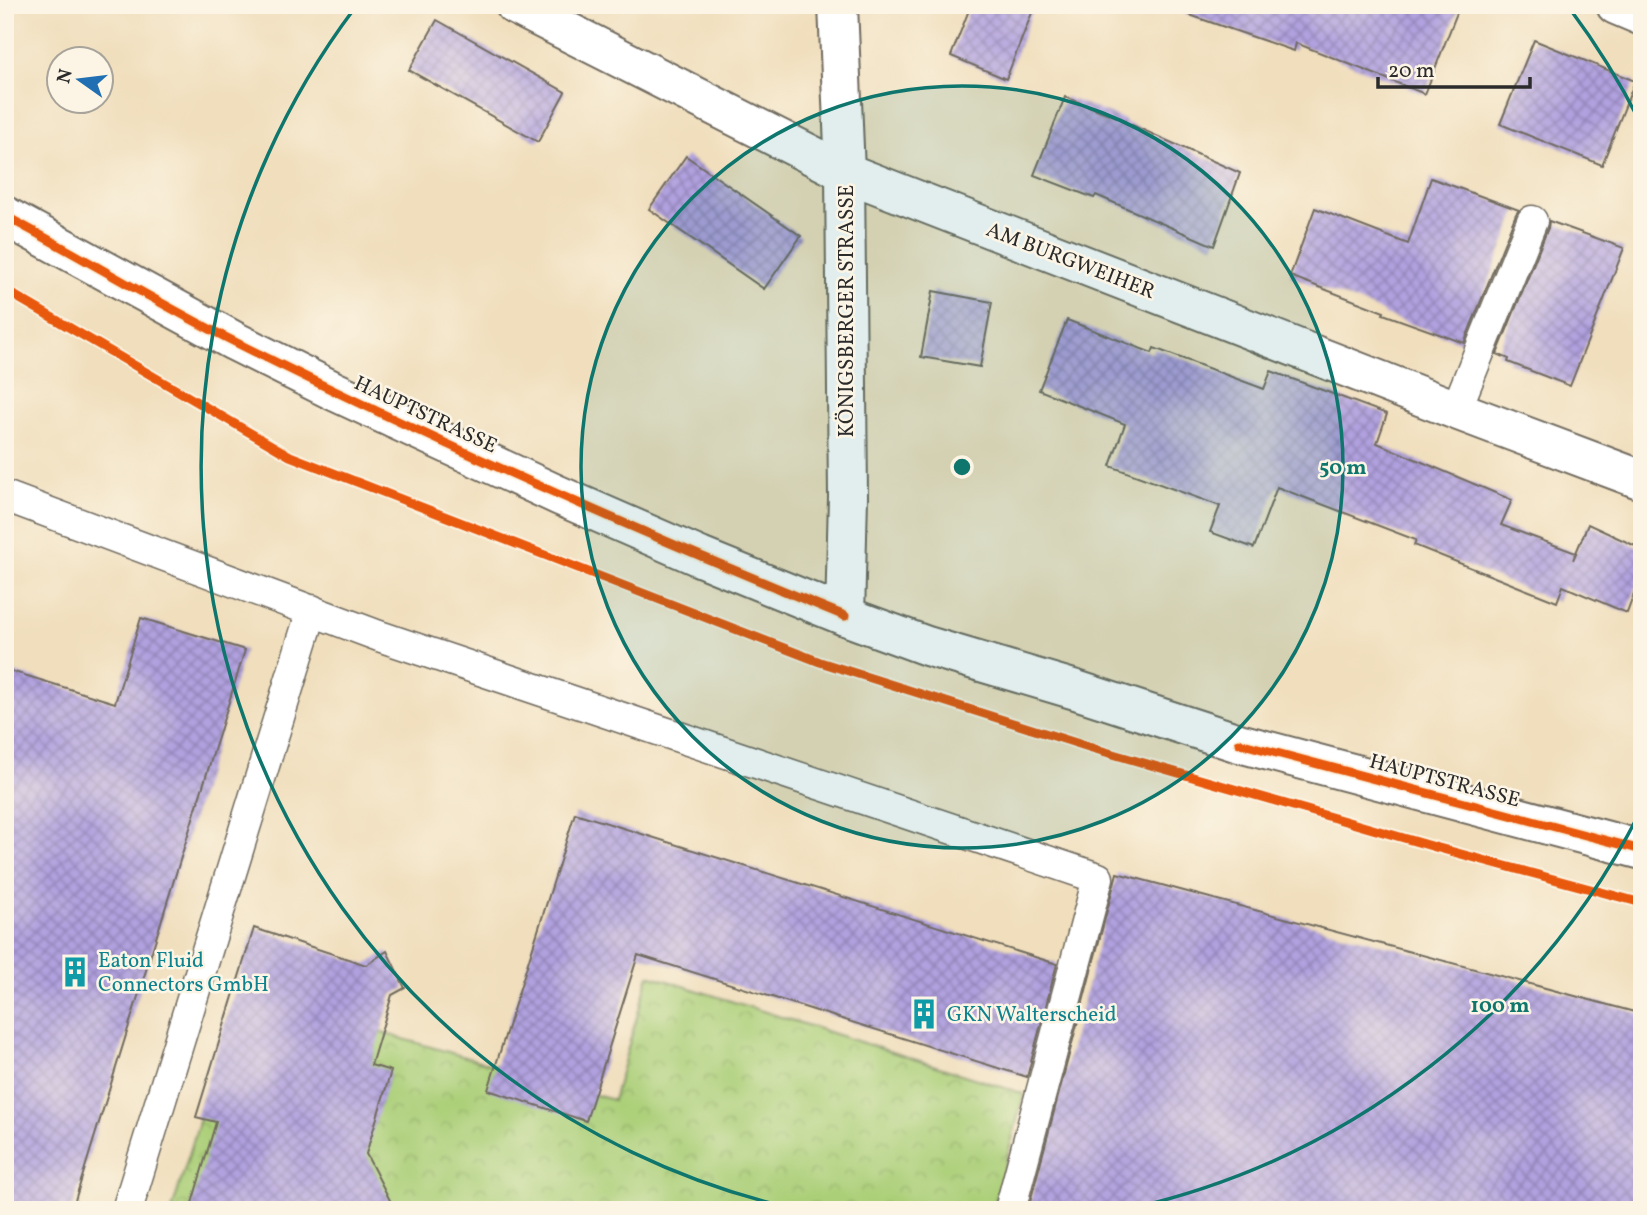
<svg xmlns="http://www.w3.org/2000/svg" width="1647" height="1215" viewBox="0 0 1647 1215" font-family="Vollkorn,serif">
	<style>
		.park { fill: url(#park-crowns); stroke: #6b7d52; stroke-width: 2 }
		.building { fill: url(#building-cross-hatch) }
		.lines { fill: none; stroke-linecap: round; stroke-linejoin: round }
		.lane-casing { stroke: #706a5e; stroke-width: 33 }
		.street-casing { stroke: #706a5e; stroke-width: 42 }
		.secondary-casing { stroke: #706a5e; stroke-width: 42 }
		.lane { stroke: #fff; stroke-width: 30 }
		.street { stroke: #fff; stroke-width: 38 }
		.secondary { stroke: #fff; stroke-width: 38 }
		.cycleway-casing { stroke: #fcf5e5; stroke-width: 13 }
		.cycleway { stroke: #e8590c; stroke-width: 9 }
		.ring { fill: none; stroke: #0f766e; stroke-width: 3.5 }
		.labels { text-anchor: middle; stroke-width: 5; stroke-linejoin: round; paint-order: stroke }
		.street-label { font-size: 21px; fill: #2b2b2b; stroke: #fcf5e5 }
		.culture-label { font-size: 21px; fill: #0d838f; stroke: #fcf5e5; text-anchor: start }
		.centre { fill: #0f766e; stroke: #fcf5e5; stroke-width: 3.5 }
		.ring-label { font-size: 21px; text-anchor: middle; font-weight: bold; fill: #0f766e; stroke: #fcf5e5; stroke-width: 5; stroke-linejoin: round; paint-order: stroke }
	</style>
	<defs>
		<pattern id="park-crowns" width="20" height="18" patternUnits="userSpaceOnUse" patternTransform="scale(1.75)"><rect width="20" height="18" fill="#abcf78"/><path d="M2 6a3 3 0 1 1 6 0M12 15a3 3 0 1 1 6 0" fill="none" stroke="#93b268"/></pattern>
		<pattern id="building-cross-hatch" width="8" height="8" patternUnits="userSpaceOnUse" patternTransform="scale(1.75)"><rect width="8" height="8" fill="#b1a1df"/><path d="M0 0l8 8M0 8l8-8" fill="none" stroke="#9083b5"/></pattern>
	</defs>
	<rect width="100%" height="100%" fill="#fcf5e5"/>
	<filter id="ink" filterUnits="userSpaceOnUse"><feTurbulence type="fractalNoise" baseFrequency=".0143" numOctaves="2"/><feDisplacementMap in="SourceGraphic" scale="14" xChannelSelector="R" yChannelSelector="G"/><feConvolveMatrix kernelMatrix="1 2 1 2 8 2 1 2 1" color-interpolation-filters="sRGB"/></filter>
	<filter id="wash" filterUnits="userSpaceOnUse"><feTurbulence type="fractalNoise" baseFrequency=".00686" numOctaves="4" result="noise"/><feDisplacementMap in="SourceGraphic" scale="28" xChannelSelector="R" yChannelSelector="G"/><feGaussianBlur stdDeviation="1.57" result="paint"/><feColorMatrix in="noise" values="0 0 0 0 0 0 0 0 0 0 0 0 0 0 0 0 0 1.4 0 .05"/><feComposite in="paint" operator="in"/></filter>
	<g filter="url(#wash)">
		<rect width="100%" height="100%" fill="#f0debc"/>
		<path class="park" d="M 649,975 L 1024,1094 L 993,1210 L 172,1210 L 239,991 L 613,1100 Z"/>
		<g id="blocks">
			<path class="building" d="M 971,5 L 1035,5 L 1006,79 L 951,56 Z
				M 1182,5 L 1460,5 L 1425,94 L 1296,43 L 1294,51 L 1181,12 Z
				M 437,20 L 565,92 L 538,142 L 409,70 Z
				M 1534,40 L 1635,81 L 1602,165 L 1500,124 Z
				M 1065,97 L 1125,120 L 1125,122 L 1240,173 L 1214,246 L 1096,195 L 1094,198 L 1034,175 Z
				M 686,156 L 801,236 L 764,289 L 649,209 Z
				M 1431,178 L 1519,210 L 1516,214 L 1464,343 L 1383,314 L 1384,312 L 1290,276 L 1315,208 L 1408,244 Z
				M 1549,221 L 1624,248 L 1570,386 L 1508,362 L 1509,359 L 1497,354 L 1548,228 Z
				M 933,291 L 992,302 L 980,367 L 921,357 Z
				M 1067,320 L 1152,353 L 1154,348 L 1264,389 L 1271,371 L 1387,414 L 1377,443 L 1512,500 L 1501,525 L 1576,553 L 1573,560 L 1588,524 L 1642,549 L 1642,572 L 1627,613 L 1563,586 L 1557,602 L 1414,545 L 1416,540 L 1277,487 L 1254,548 L 1210,532 L 1220,506 L 1110,466 L 1125,424 L 1039,390 Z
				M 141,618 L 245,650 L 72,1210 L 5,1210 L 5,669 L 115,703 Z
				M 575,813 L 1057,964 L 1027,1077 L 638,955 L 586,1121 L 488,1090 Z
				M 1117,873 L 1642,1014 L 1642,1210 L 1028,1210 Z
				M 254,928 L 366,965 L 387,951 L 405,988 L 392,995 L 371,1065 L 391,1071 L 366,1154 L 395,1210 L 190,1210 L 216,1122 L 196,1117 Z"/>
		</g>
	</g>
	<g filter="url(#ink)">
		<use href="#blocks" fill-opacity="0" stroke="#706a5e" stroke-width="2"/>
		<g class="lines">
			<g class="lane-casing">
				<path id="lane" d="M 1456,410 L 1532,221
					M 5,496 L 379,636 L 1098,878 L 1010,1210
					M 127,1210 L 312,610"/>
			</g>
			<g class="street-casing">
				<path id="street" d="M 515,5 L 845,172 L 1456,410 L 1642,480
					M 838,5 L 845,172 L 848,497 L 845,616
					M 1616,5 L 1642,16"/>
			</g>
			<g class="secondary-casing">
				<path id="secondary" d="M 5,216 L 234,341 L 334,391 L 558,495 L 700,557 L 845,616 L 927,646 L 1076,690 L 1239,743 L 1642,850"/>
			</g>
			<use href="#lane" class="lane"/>
			<use href="#street" class="street"/>
			<use href="#secondary" class="secondary"/>
			<g class="cycleway-casing">
				<path id="cycleway" d="M 5,216 C 83,257 158,304 237,343 C 436,443 639,532 845,616
					M 5,290 L 290,456 L 820,662 L 1092,748 L 1435,847 L 1642,903
					M 1239,743 L 1642,850"/>
			</g>
			<use href="#cycleway" class="cycleway"/>
		</g>
	</g>
	<circle cx="962" cy="467" r="381" fill="#0f766e" fill-opacity=".12"/>
	<g class="ring">
		<circle cx="962" cy="467" r="381"/>
		<path d="M1640 812A761 761 0 0 1 1133 1208M791 1208A761 761 0 0 1 354 9M1570 9A761 761 0 0 1 1640 122"/>
	</g>
	<defs>
		<g id="building-bare" transform="scale(2.415)"><path d="M-4-6H4V6H1V3H-1V6H-4ZM-2.5-4.3h1.7v1.8h-1.7ZM.8-4.3h1.7v1.8H.8ZM-2.5-1h1.7V.8h-1.7ZM.8-1h1.7V.8H.8Z" fill="#0f9aa8" stroke="#fcf5e5" stroke-width="2.5" paint-order="stroke"/></g>
	</defs>
	<g fill-rule="evenodd">
		<use href="#building-bare" x="75" y="972"/>
		<use href="#building-bare" x="924" y="1014"/>
	</g>
	<g class="labels">
		<g class="street-label">
			<text transform="translate(1071 260) rotate(21)" y="7">AM BURGWEIHER</text>
			<text transform="translate(846 311) rotate(-90)" y="7">KÖNIGSBERGER STRASSE</text>
			<text transform="translate(426 414) rotate(25)" y="7">HAUPTSTRASSE</text>
			<text transform="translate(1445 780) rotate(15)" y="7">HAUPTSTRASSE</text>
		</g>
		<g class="culture-label">
			<text x="98" y="967">Eaton Fluid<tspan x="98" dy="24">Connectors GmbH</tspan></text>
			<text x="947" y="1021">GKN Walterscheid</text>
		</g>
	</g>
	<circle cx="962" cy="467" r="10" class="centre"/>
	<g class="ring-label">
		<text x="1343" y="474">50 m</text>
		<text x="1500" y="1012">100 m</text>
	</g>
	<rect width="1647" height="1215" fill="none" stroke="#fcf5e5" stroke-width="28"/>
	<g transform="translate(80 80) rotate(284)"><circle r="33" fill="#fcf5e5" stroke="#a8a49b" stroke-width="2"/>
	<path d="M0-5L12 26L0 18L-12 26Z" fill="#1f6fb2"/>
	<text y="-10" font-size="19" font-weight="bold" text-anchor="middle" fill="#2b2b2b">N</text>
	</g>
	<path d="M1378 77v10h152v-10" fill="none" stroke="#2b2b2b" stroke-width="3.5"/>
	<text x="1388" y="77" font-size="21" fill="#2b2b2b" stroke="#fcf5e5" stroke-width="5" paint-order="stroke">20 m</text>
</svg>
